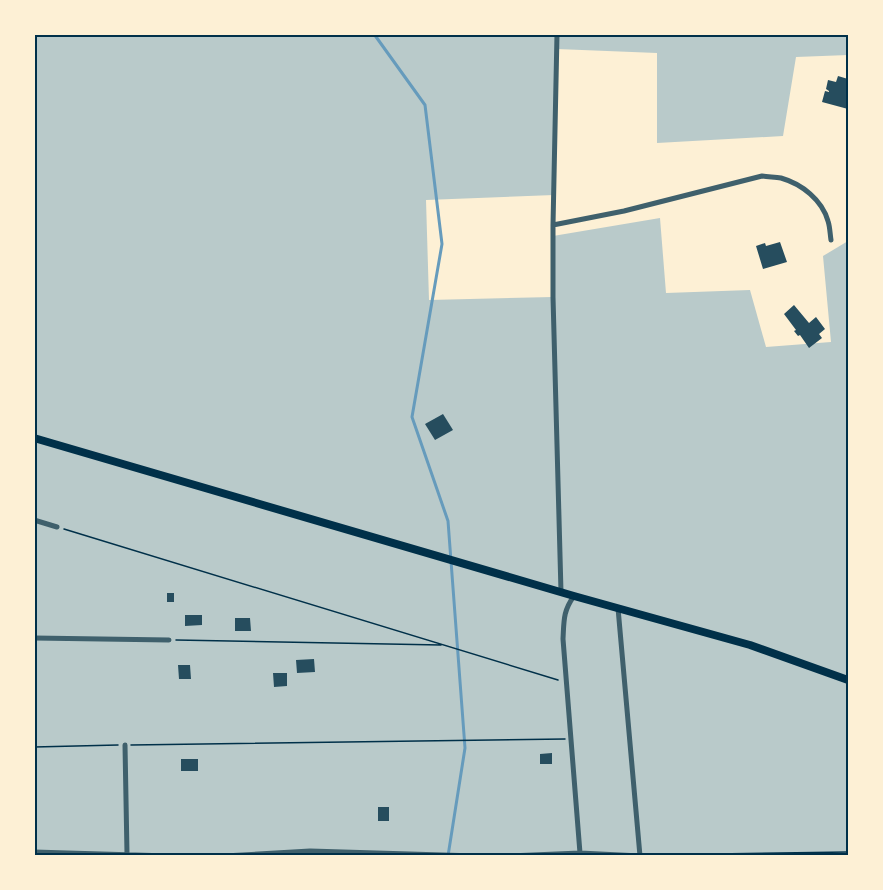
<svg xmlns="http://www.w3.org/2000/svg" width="883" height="890" viewBox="0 0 883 890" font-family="'DM Sans',sans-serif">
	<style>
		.green { fill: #b9caca }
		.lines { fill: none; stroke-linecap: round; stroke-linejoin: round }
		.stream { stroke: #669bbc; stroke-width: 3 }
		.building { fill: #264d5e }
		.path { stroke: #003049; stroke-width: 1.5 }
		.minor { stroke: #3f606c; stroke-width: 5 }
		.secondary { stroke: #003049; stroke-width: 8 }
		.neatline { fill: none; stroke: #003049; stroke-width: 2 }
	</style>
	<rect width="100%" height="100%" fill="#fdf0d5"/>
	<path class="green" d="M 34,35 L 848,35 L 848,55 L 796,57 L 783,136 L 657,143 L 657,53 L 557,49 L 554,195 L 426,200 L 429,300 L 553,297 L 553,236 L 660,218 L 666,293 L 750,290 L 766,347 L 831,342 L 823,256 L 848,241 L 848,855 L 35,855 Z"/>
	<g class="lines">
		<path class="stream" d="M 374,34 L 425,105 L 442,244 L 412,417 L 448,521 L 465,748 L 448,856"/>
	</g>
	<path class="building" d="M 838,76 L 848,79 L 848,109 L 822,102 L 825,91 L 829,92 L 829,91 L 826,89 L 828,80 L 836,82 Z
		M 780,242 L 787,262 L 763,269 L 756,246 L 765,243 L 766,246 Z
		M 794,305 L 809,323 L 816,317 L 825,329 L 819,334 L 822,338 L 809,348 L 800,335 L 798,336 L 794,331 L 796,330 L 784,314 Z
		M 443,414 L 453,430 L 435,440 L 425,424 Z
		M 167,593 L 174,593 L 174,602 L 167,602 Z
		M 185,615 L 202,615 L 202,625 L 185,626 Z
		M 235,618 L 250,618 L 251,631 L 235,631 Z
		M 314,659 L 315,672 L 297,673 L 296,660 Z
		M 178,665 L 190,665 L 191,679 L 179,679 Z
		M 273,673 L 287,673 L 287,686 L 274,687 Z
		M 552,753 L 552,764 L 540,764 L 540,754 Z
		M 181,759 L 198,759 L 198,771 L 181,771 Z
		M 378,807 L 389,807 L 389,821 L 378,821 Z"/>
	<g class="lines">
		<path class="path" d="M 64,529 L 558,680
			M 176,640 L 441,645
			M 131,745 L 565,739
			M 34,747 L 118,745
			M 648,855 L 848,852"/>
		<path class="minor" d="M 557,34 L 553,225 L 553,297 L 561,592
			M 553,225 L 624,211 L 762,176 C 768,177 775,177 781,178 C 802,184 822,200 828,221 C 830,227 830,234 831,240
			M 34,520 L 57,527
			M 574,596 C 563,611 564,621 563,639 L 580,853
			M 618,608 L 640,856
			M 34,638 L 169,640
			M 125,745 L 127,854
			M 34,852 L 169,856
			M 224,856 L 310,851 L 476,856
			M 509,856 L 580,853 L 640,856"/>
		<path class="secondary" d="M 34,438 L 574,596 L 750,645 L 848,680"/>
	</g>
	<rect width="883" height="890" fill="none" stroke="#fdf0d5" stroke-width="72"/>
	<rect x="36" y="36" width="811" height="818" class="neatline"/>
</svg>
